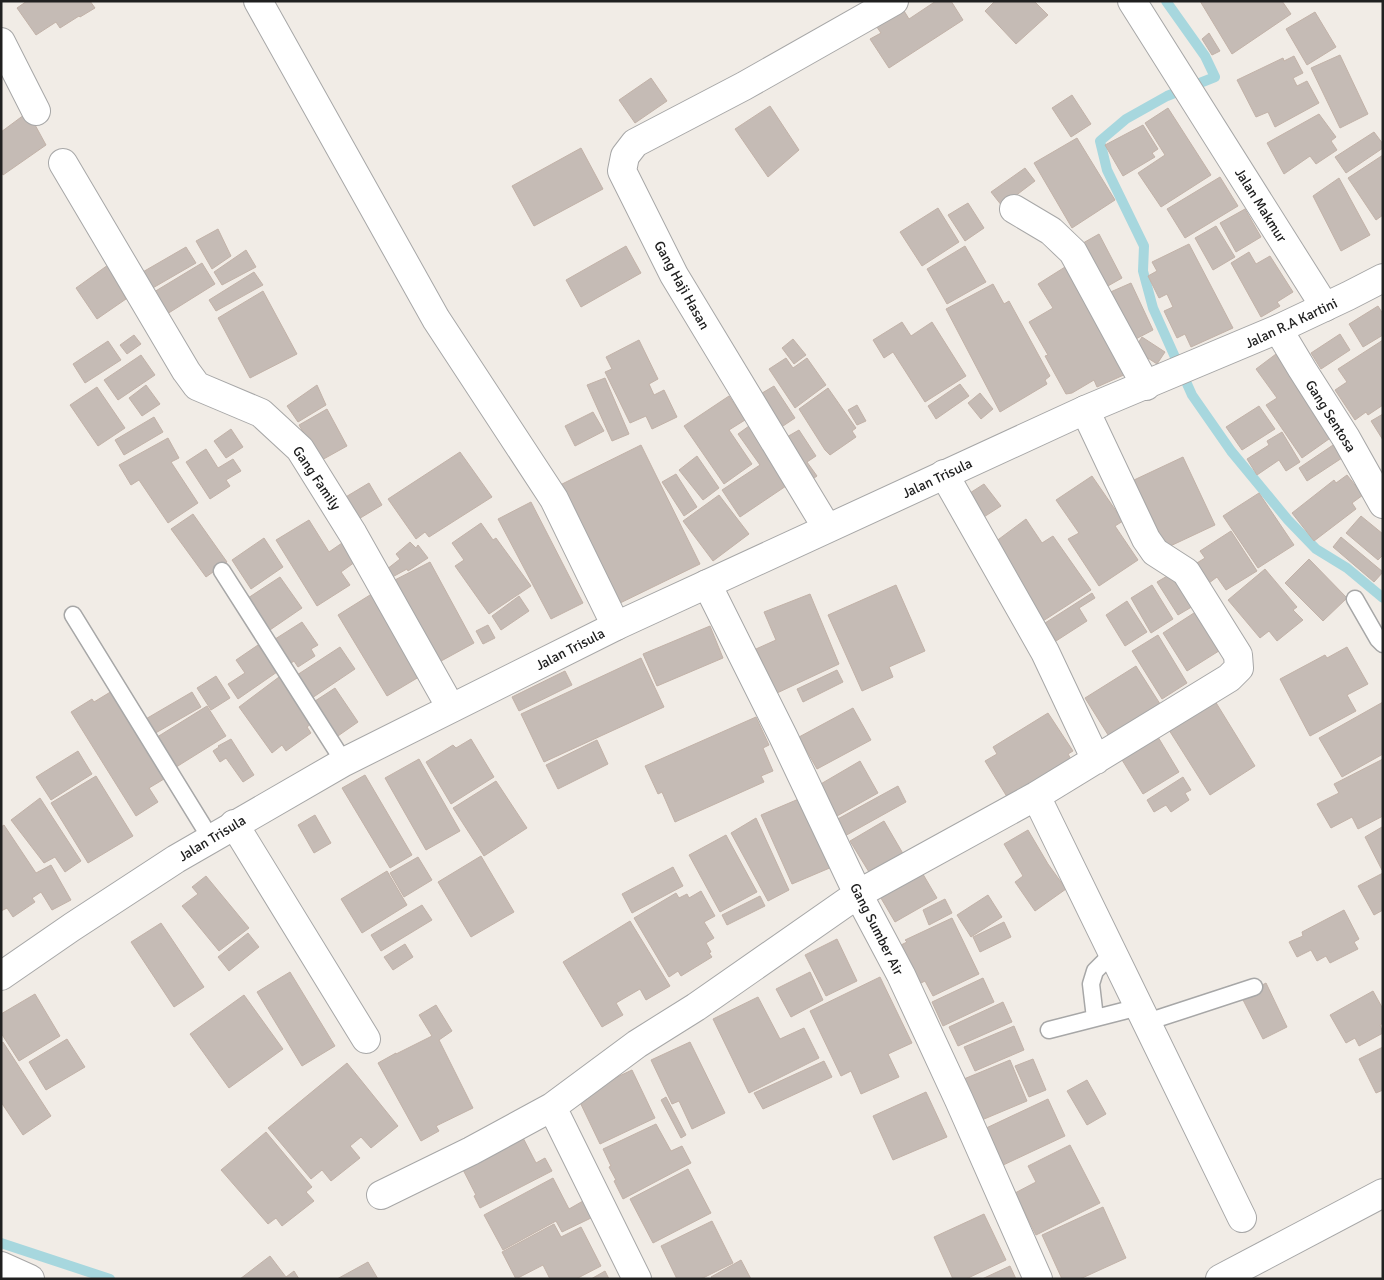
<svg xmlns="http://www.w3.org/2000/svg" width="1384" height="1280" viewBox="0 0 1384 1280" font-family="Signika,sans-serif">
	<style>
		.lines { fill: none; stroke-linecap: round; stroke-linejoin: round }
		.stream { stroke: #a7d7de; stroke-width: 10 }
		.building { fill: #c5bbb5; stroke: #c2b2a8 }
		.service-casing { stroke: #a7a7a7; stroke-width: 19 }
		.minor-casing { stroke: #a7a7a7; stroke-width: 30 }
		.tertiary-casing { stroke: #a7a7a7; stroke-width: 30 }
		.service { stroke: #fff; stroke-width: 16 }
		.minor { stroke: #fff; stroke-width: 28 }
		.tertiary { stroke: #fff; stroke-width: 28 }
		.labels { text-anchor: middle; stroke-width: 4.5; stroke-linejoin: round; paint-order: stroke }
		.street-label { font-size: 14px; fill: #202020; stroke: #fff }
	</style>
	<rect width="100%" height="100%" fill="#f1ece6"/>
	<g class="lines">
		<path class="stream" d="M 1166,1 L 1205,56 L 1215,77 L 1167,96 L 1126,119 L 1100,141 L 1107,170 L 1144,246 L 1143,271 L 1153,308 L 1192,395 L 1231,451 L 1288,520 L 1316,549 L 1347,568 L 1383,598
			M 1,1243 L 110,1279"/>
	</g>
	<path class="building" d="M 27,1 L 90,1 L 95,8 L 80,17 L 79,16 L 60,28 L 56,22 L 36,35 L 17,8 Z
		M 898,1 L 909,19 L 936,1 L 951,1 L 963,20 L 889,68 L 870,39 L 881,33 L 870,17 Z
		M 995,1 L 1034,1 L 1048,15 L 1016,44 L 985,11 Z
		M 1200,1 L 1282,1 L 1291,14 L 1232,54 Z
		M 1315,12 L 1336,47 L 1307,65 L 1286,29 Z
		M 1209,33 L 1220,51 L 1212,55 L 1202,39 Z
		M 1340,55 L 1368,114 L 1340,128 L 1311,68 Z
		M 1294,56 L 1303,73 L 1293,78 L 1297,86 L 1307,81 L 1319,103 L 1275,127 L 1268,112 L 1256,117 L 1237,80 L 1283,58 L 1284,61 Z
		M 651,78 L 667,101 L 635,123 L 619,100 Z
		M 1072,95 L 1091,124 L 1071,137 L 1052,108 Z
		M 770,106 L 799,150 L 768,177 L 735,129 Z
		M 1168,108 L 1211,175 L 1161,207 L 1138,173 L 1165,155 L 1145,123 Z
		M 28,112 L 46,145 L 3,175 L 1,171 L 1,132 Z
		M 1319,114 L 1336,137 L 1331,141 L 1337,150 L 1316,164 L 1310,156 L 1284,174 L 1267,143 Z
		M 1143,125 L 1158,149 L 1152,153 L 1155,157 L 1123,176 L 1105,145 Z
		M 1374,132 L 1383,144 L 1383,148 L 1346,173 L 1335,157 Z
		M 1077,138 L 1115,200 L 1072,228 L 1034,163 Z
		M 581,148 L 603,189 L 534,226 L 512,186 Z
		M 1383,155 L 1383,215 L 1376,220 L 1348,178 Z
		M 1025,168 L 1035,181 L 1002,206 L 991,192 Z
		M 1220,177 L 1238,206 L 1185,238 L 1167,209 Z
		M 1339,178 L 1370,235 L 1341,251 L 1313,196 Z
		M 968,203 L 984,228 L 965,241 L 948,215 Z
		M 938,208 L 959,242 L 922,266 L 900,232 Z
		M 1245,209 L 1261,237 L 1236,252 L 1220,223 Z
		M 1216,226 L 1235,257 L 1213,270 L 1195,238 Z
		M 218,229 L 231,256 L 212,269 L 196,241 Z
		M 1099,234 L 1122,278 L 1099,291 L 1076,247 Z
		M 1189,244 L 1233,328 L 1191,347 L 1185,334 L 1177,338 L 1164,311 L 1173,307 L 1167,294 L 1159,298 L 1148,276 L 1157,271 L 1152,262 Z
		M 626,246 L 641,273 L 581,307 L 566,280 Z
		M 965,246 L 986,282 L 947,304 L 927,269 Z
		M 186,247 L 196,263 L 151,289 L 141,273 Z
		M 246,250 L 256,267 L 222,285 L 214,272 Z
		M 1249,252 L 1256,264 L 1270,256 L 1293,292 L 1277,302 L 1280,306 L 1261,317 L 1231,263 Z
		M 202,263 L 215,284 L 167,314 L 154,292 Z
		M 108,265 L 126,299 L 97,319 L 76,288 Z
		M 1065,267 L 1092,311 L 1126,374 L 1097,387 L 1094,380 L 1072,393 L 1066,394 L 1045,356 L 1048,355 L 1029,322 L 1053,308 L 1038,284 Z
		M 254,272 L 263,285 L 216,311 L 209,300 Z
		M 1131,283 L 1153,330 L 1130,342 L 1106,294 Z
		M 993,284 L 1004,304 L 1009,301 L 1050,376 L 1045,380 L 1047,384 L 1000,412 L 946,309 Z
		M 263,291 L 297,354 L 250,378 L 218,318 Z
		M 1378,306 L 1383,314 L 1383,335 L 1363,347 L 1349,324 Z
		M 902,322 L 911,336 L 932,322 L 966,376 L 925,402 L 893,352 L 884,358 L 873,340 Z
		M 1340,334 L 1350,350 L 1321,369 L 1311,353 Z
		M 134,335 L 141,344 L 127,354 L 120,345 Z
		M 1142,337 L 1165,352 L 1157,364 L 1134,349 Z
		M 793,339 L 806,355 L 794,364 L 782,348 Z
		M 639,340 L 658,379 L 649,384 L 654,395 L 664,390 L 677,417 L 652,429 L 646,416 L 630,423 L 605,372 L 612,369 L 606,357 Z
		M 1383,340 L 1383,405 L 1368,415 L 1366,412 L 1355,420 L 1335,390 L 1347,382 L 1338,369 Z
		M 108,341 L 121,360 L 85,383 L 73,364 Z
		M 1276,354 L 1336,434 L 1302,458 L 1266,405 L 1277,398 L 1256,369 Z
		M 141,355 L 155,375 L 118,400 L 104,380 Z
		M 786,358 L 793,368 L 807,358 L 826,385 L 795,408 L 769,369 Z
		M 605,378 L 629,434 L 612,441 L 587,385 Z
		M 960,384 L 969,396 L 936,419 L 928,406 Z
		M 146,385 L 160,404 L 142,416 L 129,398 Z
		M 317,385 L 326,405 L 298,422 L 287,406 Z
		M 774,386 L 795,418 L 774,432 L 752,399 Z
		M 97,387 L 125,428 L 98,446 L 70,405 Z
		M 828,388 L 856,428 L 852,431 L 856,437 L 830,455 L 825,450 L 799,409 Z
		M 980,393 L 993,409 L 981,419 L 968,403 Z
		M 729,396 L 745,420 L 729,430 L 752,464 L 724,484 L 684,426 Z
		M 857,405 L 866,421 L 857,425 L 848,410 Z
		M 1259,406 L 1275,429 L 1242,450 L 1226,427 Z
		M 327,409 L 347,446 L 320,461 L 299,425 Z
		M 593,412 L 604,431 L 575,446 L 565,426 Z
		M 1383,414 L 1383,440 L 1371,421 Z
		M 154,417 L 163,432 L 124,455 L 115,440 Z
		M 749,426 L 789,484 L 740,517 L 722,490 L 760,465 L 738,434 Z
		M 231,429 L 243,447 L 226,458 L 214,441 Z
		M 799,430 L 816,456 L 807,462 L 817,476 L 807,483 L 778,442 Z
		M 1282,432 L 1300,462 L 1286,471 L 1279,460 L 1257,475 L 1247,459 L 1269,445 L 1267,441 Z
		M 168,438 L 179,458 L 171,462 L 198,503 L 168,523 L 139,480 L 131,485 L 119,465 Z
		M 1336,443 L 1345,456 L 1307,481 L 1299,468 Z
		M 641,445 L 700,564 L 616,605 L 556,487 Z
		M 206,449 L 218,468 L 233,459 L 241,471 L 226,480 L 230,486 L 210,499 L 186,462 Z
		M 460,452 L 492,497 L 429,537 L 425,532 L 416,539 L 388,499 Z
		M 697,456 L 719,488 L 703,500 L 679,470 Z
		M 1183,457 L 1215,525 L 1166,548 L 1134,480 Z
		M 676,474 L 697,507 L 684,516 L 662,482 Z
		M 1347,475 L 1363,495 L 1352,503 L 1356,509 L 1314,541 L 1292,513 L 1334,480 L 1336,483 Z
		M 1092,476 L 1123,521 L 1115,526 L 1138,560 L 1099,586 L 1068,539 L 1079,533 L 1056,500 Z
		M 369,483 L 382,505 L 352,523 L 339,501 Z
		M 984,484 L 1001,506 L 976,522 L 959,500 Z
		M 1259,493 L 1294,545 L 1258,568 L 1223,516 Z
		M 719,495 L 749,534 L 713,561 L 683,521 Z
		M 531,502 L 583,603 L 551,619 L 498,519 Z
		M 193,514 L 227,562 L 206,577 L 171,529 Z
		M 1361,516 L 1383,534 L 1383,555 L 1378,560 L 1346,533 Z
		M 1026,519 L 1042,543 L 1053,536 L 1091,590 L 1043,621 L 991,545 Z
		M 309,520 L 329,552 L 342,543 L 355,562 L 341,572 L 350,585 L 317,606 L 276,540 Z
		M 481,523 L 493,540 L 496,538 L 531,586 L 489,614 L 455,566 L 464,560 L 452,543 Z
		M 1231,531 L 1257,571 L 1226,590 L 1217,577 L 1205,586 L 1192,566 L 1205,558 L 1200,551 Z
		M 1341,537 L 1383,572 L 1374,582 L 1333,547 Z
		M 264,538 L 283,567 L 251,589 L 232,560 Z
		M 410,542 L 416,548 L 418,545 L 428,558 L 408,571 L 407,569 L 387,580 L 382,573 L 400,559 L 396,554 Z
		M 1309,559 L 1347,598 L 1323,621 L 1285,583 Z
		M 430,562 L 474,643 L 432,666 L 387,584 Z
		M 1265,569 L 1297,607 L 1293,610 L 1303,620 L 1277,641 L 1269,631 L 1260,638 L 1228,600 Z
		M 1174,572 L 1195,605 L 1178,615 L 1157,582 Z
		M 280,577 L 302,608 L 267,632 L 255,615 L 258,613 L 248,598 Z
		M 896,585 L 925,651 L 889,667 L 893,677 L 862,691 L 828,615 Z
		M 1152,585 L 1173,619 L 1151,633 L 1131,598 Z
		M 378,590 L 429,671 L 387,696 L 338,615 Z
		M 1092,593 L 1095,598 L 1079,608 L 1087,621 L 1056,641 L 1045,623 Z
		M 810,594 L 839,664 L 777,693 L 756,649 L 776,640 L 764,612 Z
		M 519,596 L 529,611 L 501,630 L 492,616 Z
		M 1127,601 L 1147,632 L 1125,646 L 1106,615 Z
		M 1197,611 L 1222,649 L 1187,671 L 1163,633 Z
		M 302,622 L 318,645 L 311,649 L 315,656 L 298,667 L 294,661 L 288,665 L 272,641 Z
		M 488,625 L 495,638 L 483,644 L 476,631 Z
		M 710,626 L 723,658 L 657,686 L 643,654 Z
		M 1158,635 L 1187,683 L 1162,699 L 1132,651 Z
		M 258,645 L 277,672 L 238,699 L 228,684 L 245,673 L 236,660 Z
		M 340,647 L 355,669 L 312,698 L 297,675 Z
		M 1347,647 L 1368,684 L 1347,695 L 1356,711 L 1310,736 L 1280,679 L 1325,655 L 1327,658 Z
		M 641,658 L 664,707 L 544,762 L 521,714 Z
		M 1136,666 L 1162,707 L 1110,738 L 1085,698 Z
		M 837,670 L 843,682 L 803,702 L 797,689 Z
		M 565,671 L 572,685 L 519,711 L 512,697 Z
		M 216,676 L 230,698 L 211,710 L 197,688 Z
		M 279,677 L 312,723 L 307,727 L 311,733 L 286,751 L 282,745 L 272,753 L 239,707 Z
		M 335,688 L 358,722 L 335,738 L 312,703 Z
		M 112,691 L 164,779 L 149,788 L 158,802 L 136,816 L 71,712 L 92,699 L 94,702 Z
		M 192,692 L 201,707 L 152,735 L 144,720 Z
		M 1215,701 L 1255,766 L 1210,795 L 1169,730 Z
		M 1383,702 L 1383,754 L 1342,777 L 1319,738 Z
		M 207,706 L 226,736 L 173,769 L 154,739 Z
		M 853,708 L 871,740 L 817,769 L 799,737 Z
		M 1048,713 L 1073,751 L 1068,754 L 1072,761 L 1009,800 L 985,761 L 997,754 L 993,747 Z
		M 756,717 L 769,745 L 763,748 L 773,771 L 761,776 L 764,782 L 675,822 L 662,792 L 658,794 L 645,766 Z
		M 1155,732 L 1179,772 L 1143,794 L 1119,755 Z
		M 231,739 L 254,775 L 243,782 L 226,758 L 220,762 L 213,751 L 219,747 L 218,746 Z
		M 471,739 L 494,777 L 451,804 L 426,762 L 453,745 L 456,748 Z
		M 597,740 L 608,764 L 558,789 L 546,765 Z
		M 78,751 L 92,774 L 51,800 L 36,777 Z
		M 419,759 L 460,831 L 426,850 L 385,778 Z
		M 1383,759 L 1383,816 L 1358,829 L 1352,817 L 1331,828 L 1317,804 L 1339,793 L 1334,784 Z
		M 860,761 L 878,793 L 837,816 L 819,785 Z
		M 365,775 L 412,855 L 390,868 L 342,788 Z
		M 96,776 L 133,836 L 88,863 L 51,803 Z
		M 1183,777 L 1191,790 L 1185,793 L 1189,800 L 1171,812 L 1166,805 L 1154,812 L 1147,800 Z
		M 496,781 L 527,828 L 484,856 L 453,808 Z
		M 898,786 L 906,802 L 843,837 L 834,821 Z
		M 40,798 L 81,861 L 65,872 L 55,857 L 44,863 L 11,820 Z
		M 801,798 L 832,867 L 792,884 L 761,815 Z
		M 315,815 L 331,843 L 314,853 L 298,825 Z
		M 756,818 L 789,890 L 768,901 L 731,833 Z
		M 884,821 L 905,857 L 872,877 L 850,841 Z
		M 4,825 L 36,873 L 51,865 L 71,900 L 52,910 L 41,892 L 32,898 L 35,902 L 13,917 L 7,908 L 1,911 L 1,827 Z
		M 1382,827 L 1383,828 L 1382,870 L 1365,837 Z
		M 1028,830 L 1048,864 L 1066,889 L 1035,911 L 1015,882 L 1023,876 L 1004,844 Z
		M 726,835 L 757,892 L 720,912 L 689,855 Z
		M 481,856 L 514,912 L 471,937 L 438,882 Z
		M 418,857 L 432,880 L 404,897 L 390,873 Z
		M 917,864 L 937,898 L 895,922 L 875,888 Z
		M 673,867 L 683,886 L 632,913 L 622,894 Z
		M 387,871 L 407,905 L 362,933 L 341,899 Z
		M 1383,873 L 1383,910 L 1374,915 L 1358,886 Z
		M 206,876 L 249,928 L 219,951 L 182,906 L 198,894 L 192,887 Z
		M 701,891 L 715,916 L 704,922 L 714,938 L 706,943 L 711,952 L 709,953 L 712,957 L 681,976 L 678,971 L 669,977 L 634,918 L 676,893 L 679,898 L 687,894 L 689,898 Z
		M 988,895 L 1002,917 L 971,937 L 957,915 Z
		M 760,896 L 765,906 L 727,925 L 722,915 Z
		M 945,899 L 952,913 L 929,925 L 923,910 Z
		M 422,905 L 432,920 L 381,951 L 371,935 Z
		M 1344,910 L 1359,939 L 1354,942 L 1358,949 L 1330,963 L 1326,956 L 1317,961 L 1311,950 L 1297,957 L 1289,942 L 1303,936 L 1302,932 Z
		M 952,918 L 979,974 L 933,996 L 925,981 L 917,985 L 899,946 L 907,942 L 905,940 Z
		M 630,921 L 670,986 L 646,1000 L 640,989 L 616,1003 L 623,1015 L 602,1027 L 563,962 Z
		M 1004,922 L 1011,937 L 980,952 L 973,937 Z
		M 161,923 L 204,987 L 174,1007 L 131,942 Z
		M 248,933 L 259,947 L 229,971 L 218,957 Z
		M 837,939 L 857,981 L 826,996 L 805,955 Z
		M 405,944 L 413,957 L 393,970 L 384,957 Z
		M 290,972 L 335,1046 L 302,1066 L 257,992 Z
		M 810,972 L 823,1000 L 791,1017 L 776,989 Z
		M 880,977 L 912,1043 L 888,1054 L 899,1077 L 861,1094 L 851,1071 L 841,1076 L 810,1011 Z
		M 983,978 L 994,1002 L 943,1026 L 932,1002 Z
		M 1266,983 L 1287,1027 L 1263,1039 L 1241,996 Z
		M 1373,991 L 1383,1009 L 1383,1023 L 1380,1025 L 1383,1033 L 1359,1046 L 1355,1038 L 1346,1043 L 1330,1015 Z
		M 35,994 L 60,1036 L 19,1061 L 1,1033 L 1,1014 Z
		M 244,995 L 283,1049 L 229,1088 L 190,1034 Z
		M 758,997 L 780,1039 L 804,1028 L 819,1058 L 749,1093 L 713,1019 Z
		M 1003,1002 L 1012,1022 L 958,1046 L 949,1027 Z
		M 436,1005 L 452,1031 L 439,1040 L 473,1108 L 436,1126 L 439,1131 L 421,1141 L 378,1063 L 396,1053 L 396,1054 L 432,1036 L 419,1015 Z
		M 1014,1026 L 1024,1050 L 975,1071 L 964,1047 Z
		M 67,1039 L 85,1067 L 46,1090 L 29,1062 Z
		M 3,1042 L 51,1116 L 23,1135 L 1,1102 L 1,1043 Z
		M 690,1042 L 725,1113 L 692,1129 L 679,1101 L 672,1104 L 651,1060 Z
		M 1383,1047 L 1383,1090 L 1376,1093 L 1359,1059 Z
		M 1033,1059 L 1046,1090 L 1029,1097 L 1015,1066 Z
		M 1010,1060 L 1027,1101 L 977,1122 L 959,1081 Z
		M 824,1061 L 832,1077 L 763,1109 L 754,1093 Z
		M 347,1063 L 398,1126 L 371,1148 L 361,1137 L 350,1146 L 360,1158 L 331,1181 L 322,1170 L 311,1179 L 268,1128 Z
		M 632,1070 L 655,1118 L 600,1144 L 577,1096 Z
		M 1087,1080 L 1106,1114 L 1087,1125 L 1067,1091 Z
		M 926,1092 L 947,1137 L 893,1160 L 873,1116 Z
		M 666,1097 L 686,1135 L 681,1138 L 661,1100 Z
		M 1048,1099 L 1065,1136 L 999,1167 L 982,1130 Z
		M 656,1124 L 671,1151 L 682,1146 L 691,1163 L 623,1199 L 614,1181 L 616,1180 L 609,1167 L 611,1166 L 603,1149 Z
		M 519,1130 L 536,1163 L 545,1158 L 552,1171 L 480,1208 L 474,1196 L 476,1195 L 459,1162 Z
		M 266,1132 L 312,1187 L 306,1192 L 314,1201 L 282,1226 L 276,1218 L 268,1224 L 221,1170 Z
		M 1070,1145 L 1100,1203 L 1036,1235 L 1015,1193 L 1036,1182 L 1028,1166 Z
		M 688,1169 L 711,1213 L 653,1243 L 630,1199 Z
		M 553,1178 L 569,1209 L 583,1201 L 591,1218 L 562,1232 L 556,1221 L 503,1250 L 484,1215 Z
		M 1103,1207 L 1126,1258 L 1080,1279 L 1062,1279 L 1042,1235 Z
		M 984,1214 L 1006,1260 L 966,1279 L 953,1279 L 934,1237 Z
		M 712,1221 L 733,1263 L 701,1279 L 677,1279 L 661,1246 Z
		M 554,1224 L 561,1237 L 581,1227 L 601,1266 L 576,1279 L 550,1279 L 543,1265 L 516,1279 L 502,1252 Z
		M 270,1256 L 286,1277 L 294,1271 L 299,1279 L 240,1279 Z
		M 741,1260 L 751,1279 L 712,1279 L 711,1277 Z
		M 368,1262 L 378,1279 L 337,1279 Z
		M 1010,1266 L 1016,1279 L 982,1279 Z
		M 605,1271 L 609,1279 L 591,1279 Z"/>
	<g class="lines">
		<g class="service-casing">
			<path id="service" d="M 222,571 L 344,762
				M 1355,599 L 1378,639 L 1383,644
				M 73,615 L 211,839
				M 1095,1018 L 1091,984 L 1095,971 L 1113,953
				M 1147,1022 L 1254,987
				M 1049,1030 L 1139,1007"/>
		</g>
		<g class="minor-casing">
			<path id="minor" d="M 258,1 L 436,319 L 554,499 L 616,626
				M 1132,1 L 1325,307
				M 1,42 L 36,111
				M 63,163 L 186,371 L 197,386 L 261,413 L 300,449 L 353,534 L 451,708
				M 1014,209 L 1051,231 L 1073,252 L 1146,386
				M 1278,329 L 1302,369 L 1346,438 L 1383,504
				M 944,474 L 1045,652 L 1096,760
				M 827,528 L 674,275 L 622,171 L 625,156 L 635,143 L 744,86 L 894,1
				M 707,584 L 783,736 L 858,894 L 901,975 L 959,1100 L 1038,1279
				M 1036,796 L 1242,1218
				M 234,824 L 366,1039
				M 381,1195 L 471,1151 L 552,1107
				M 1,1266 L 30,1279
				M 637,1279 L 552,1107 L 637,1044 L 696,1007 L 858,894 L 1036,796 L 1229,678 L 1239,668 L 1238,655 L 1186,572 L 1155,552 L 1146,539 L 1085,410
				M 1220,1279 L 1383,1193"/>
		</g>
		<g class="tertiary-casing">
			<path id="tertiary" d="M 1,976 L 72,927 L 176,859 L 344,762 L 616,626 L 1085,410 L 1278,329 L 1348,296 L 1383,278"/>
		</g>
		<use href="#service" class="service"/>
		<use href="#minor" class="minor"/>
		<use href="#tertiary" class="tertiary"/>
	</g>
	<g class="labels">
		<g class="street-label">
			<text transform="translate(1261 205) rotate(58)" y="5">Jalan Makmur</text>
			<text transform="translate(682 285) rotate(61)" y="5">Gang Haji Hasan</text>
			<text transform="translate(1291 323) rotate(-25)" y="5">Jalan R.A Kartini</text>
			<text transform="translate(1331 416) rotate(58)" y="5">Gang Sentosa</text>
			<text transform="translate(317 478) rotate(56)" y="5">Gang Family</text>
			<text transform="translate(937 478) rotate(-25)" y="5">Jalan Trisula</text>
			<text transform="translate(570 649) rotate(-27)" y="5">Jalan Trisula</text>
			<text transform="translate(212 838) rotate(-31)" y="5">Jalan Trisula</text>
			<text transform="translate(877 929) rotate(63)" y="5">Gang Sumber Air</text>
		</g>
	</g>
	<rect width="1384" height="1280" fill="none" stroke="#202020" stroke-width="5"/>
</svg>
